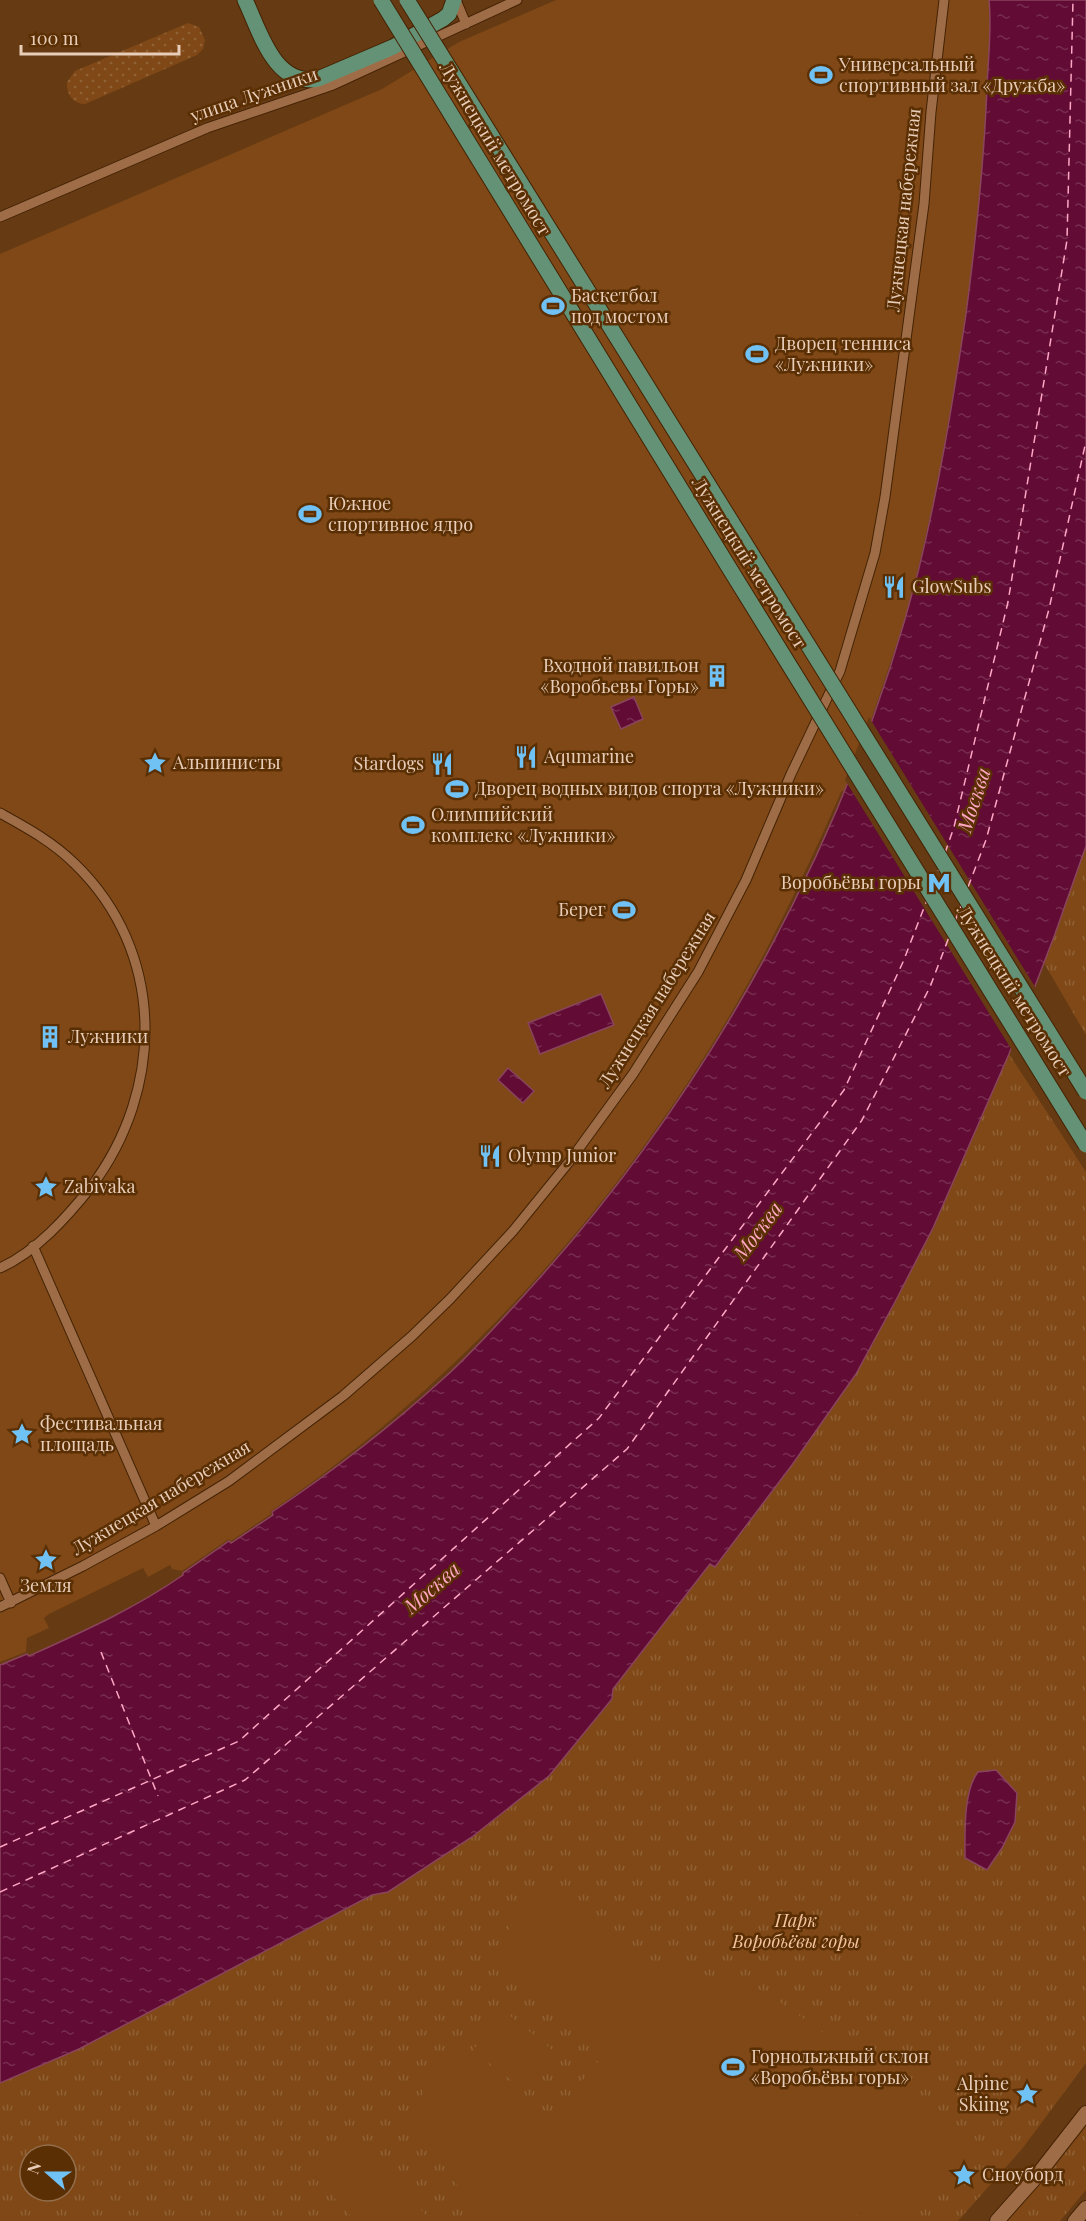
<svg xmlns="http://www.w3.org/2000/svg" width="1086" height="2221" viewBox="0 0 1086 2221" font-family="'Playfair Display',serif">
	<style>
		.grass { fill: url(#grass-dots) }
		.park { fill: url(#park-tufts); fill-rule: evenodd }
		.garden { fill: #7f4816 }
		.water { fill: url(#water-ripples); stroke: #8a455d; stroke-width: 1.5 }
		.pier { fill: #663a12 }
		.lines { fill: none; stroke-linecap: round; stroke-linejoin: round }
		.ferry { stroke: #ffa7c5; stroke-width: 1.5; stroke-dasharray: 8 6; stroke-linecap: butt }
		.minor-casing { stroke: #442305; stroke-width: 11 }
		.secondary-casing { stroke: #442305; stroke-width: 16 }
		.primary-casing { stroke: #442305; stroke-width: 17 }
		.minor { stroke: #9e6d47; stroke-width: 9 }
		.secondary { stroke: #9e6d47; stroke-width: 14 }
		.primary { stroke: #649276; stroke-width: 15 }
		.primary-bridge-casing { stroke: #442305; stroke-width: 17; stroke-linecap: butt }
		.primary-bridge { stroke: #649276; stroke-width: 15 }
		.labels { text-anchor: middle; stroke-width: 5; stroke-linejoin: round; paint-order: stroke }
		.poi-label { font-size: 18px; fill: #e8cdb9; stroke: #5b2f04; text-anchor: start }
		.street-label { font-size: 18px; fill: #e8cdb9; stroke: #5b2f04 }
		.park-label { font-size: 18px; font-style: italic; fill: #f4c3a0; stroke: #5b2f04 }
		.water-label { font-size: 20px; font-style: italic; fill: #ffa7c5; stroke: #5b2f04 }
	</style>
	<defs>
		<pattern id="grass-dots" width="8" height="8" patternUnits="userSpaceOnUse" patternTransform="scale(1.5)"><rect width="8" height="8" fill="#7f4816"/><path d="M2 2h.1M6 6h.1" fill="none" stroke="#916136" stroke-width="1.8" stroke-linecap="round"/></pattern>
		<pattern id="park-tufts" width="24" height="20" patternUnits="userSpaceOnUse" patternTransform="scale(1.5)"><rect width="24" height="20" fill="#7f4816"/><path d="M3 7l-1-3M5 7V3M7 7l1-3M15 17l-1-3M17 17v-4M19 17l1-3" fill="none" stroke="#916136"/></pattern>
		<pattern id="water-ripples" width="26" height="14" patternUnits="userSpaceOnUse" patternTransform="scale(1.5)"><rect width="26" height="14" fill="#610b35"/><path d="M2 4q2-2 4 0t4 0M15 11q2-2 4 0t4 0" fill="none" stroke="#782d50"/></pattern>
	</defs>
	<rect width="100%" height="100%" fill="#663a12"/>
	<path class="grass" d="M 188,23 L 199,27 L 205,40 L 203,49 L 197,55 L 85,104 C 73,104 66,94 67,82 L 75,71 Z"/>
	<path class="park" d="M 1086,846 L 1086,1035 L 1044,963 Z
		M 1009,1054 L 1086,1172 L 1086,2063 L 1022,2149 L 958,2221 L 0,2221 L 0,2083 L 79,2049 L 372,1895 L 388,1892 L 549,1776 L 612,1700 L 613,1689 L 710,1564 L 715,1567 L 792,1465 L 856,1374 L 933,1228 ZM 30,2155 L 66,2155 L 66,2191 L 30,2191 Z
		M 1086,2123 L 1086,2190 L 1060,2221 L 1006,2221 L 1031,2193 Z"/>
	<path class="garden" d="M 556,0 L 989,0 L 990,33 L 984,166 L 976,244 L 958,366 L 937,487 L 917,573 L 903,625 L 869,726 L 845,790 L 841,792 C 815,852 787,911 756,969 C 639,1183 472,1374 270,1512 L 271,1514 L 231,1541 L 229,1539 L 182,1571 L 172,1569 L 170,1565 L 148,1577 L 143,1568 L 49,1614 L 44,1618 L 49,1628 L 27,1638 L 26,1652 L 0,1662 L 0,254 L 382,89 L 459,42 Z
		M 542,1879 L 646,1959 L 764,1991 L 976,2140 L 954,2174 L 938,2180 L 898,2221 L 878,2221 L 867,2211 L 843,2221 L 484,2221 L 477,2214 L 416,2123 L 423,2089 L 460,2045 L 549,2121 L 611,2046 L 493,1952 Z
		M 504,2011 L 556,2053 L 525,2091 L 473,2050 Z
		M 356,2137 L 431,2221 L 355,2221 L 314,2175 Z"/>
	<path class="water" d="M 989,0 L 1086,0 L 1086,846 L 1055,934 L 1009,1054 L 933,1228 L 895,1302 L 856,1374 L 792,1465 L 715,1567 L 710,1564 L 613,1689 L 612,1699 L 549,1776 L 472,1837 L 388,1892 L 372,1895 L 79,2049 L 0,2083 L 0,1665 L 27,1654 L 29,1656 C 82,1632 136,1608 183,1575 L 183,1573 L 229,1541 L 231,1543 L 273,1515 L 272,1512 C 332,1472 390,1427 444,1378 C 476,1349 506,1315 535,1283 C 716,1082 850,834 918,572 C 939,487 953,401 966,314 C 976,238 984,164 987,87 C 988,59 992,29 989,0 Z
		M 634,697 L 643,719 L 621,729 L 611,707 Z
		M 601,994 L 614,1025 L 540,1054 L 528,1023 Z
		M 508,1068 L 534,1091 L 523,1103 L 498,1080 Z
		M 996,1770 L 1017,1793 L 1015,1822 L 1002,1848 L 987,1870 L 965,1858 C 965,1834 963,1791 978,1772 Z"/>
	<path class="pier" d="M 869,717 L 1037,990 L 1013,1052 L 845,780 Z"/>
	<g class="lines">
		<path class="ferry" d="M 945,853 L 954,827 L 1008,602 L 1067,240 L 1073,0
			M 933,884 L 939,869
			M 968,887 L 986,840 L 1049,609 L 1086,441
			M 955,921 L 961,906
			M 101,1652 L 158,1796
			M 0,1847 L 239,1741 L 599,1418 L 844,1090 L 903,962 L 927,900
			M 0,1892 L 245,1780 L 627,1449 L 862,1120 L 930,987 L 949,937"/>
		<g class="minor-casing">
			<path id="minor" d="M 456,0 L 466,24
				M 0,217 L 207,128 L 333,85 L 517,0
				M 0,813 C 27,828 53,842 75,864 C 166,952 165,1089 91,1187 C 67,1217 36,1252 0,1268
				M 33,1246 L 156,1526
				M 0,1578 L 11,1603
				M 0,1607 L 83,1566 L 156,1526 L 229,1481 L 343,1396 L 412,1336 L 450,1299 L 513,1231 L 569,1162 L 633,1074 L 698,972 L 746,880 L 791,774 L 840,671 L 875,553 L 885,497 L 924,204 L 931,112 L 944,0"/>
		</g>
		<g class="secondary-casing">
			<path id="secondary" d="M 997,2221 L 1036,2177 L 1086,2113
				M 1075,2221 L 1086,2208"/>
		</g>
		<g class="primary-casing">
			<path id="primary" d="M 245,0 C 260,31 274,87 318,79 L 393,47 L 443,19 L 449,14 L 454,0"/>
		</g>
		<use href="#minor" class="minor"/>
		<use href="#secondary" class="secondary"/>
		<use href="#primary" class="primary"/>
		<g class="primary-bridge-casing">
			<path id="primary-bridge" d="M 381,0 L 728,566 L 1086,1145
				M 407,0 L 1086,1092"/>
		</g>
		<use href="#primary-bridge" class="primary-bridge"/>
	</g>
	<defs>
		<g id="stadium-bare" transform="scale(1.8)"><path d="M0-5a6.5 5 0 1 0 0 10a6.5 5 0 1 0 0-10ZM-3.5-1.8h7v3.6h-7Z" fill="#70c2f4" stroke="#5b2f04" stroke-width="2.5" paint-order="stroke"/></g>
		<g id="restaurant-bare" transform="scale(1.8)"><path d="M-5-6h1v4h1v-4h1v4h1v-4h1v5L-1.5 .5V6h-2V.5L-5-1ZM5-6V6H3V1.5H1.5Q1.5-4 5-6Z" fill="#70c2f4" stroke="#5b2f04" stroke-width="2.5" paint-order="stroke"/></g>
		<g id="building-bare" transform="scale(1.8)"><path d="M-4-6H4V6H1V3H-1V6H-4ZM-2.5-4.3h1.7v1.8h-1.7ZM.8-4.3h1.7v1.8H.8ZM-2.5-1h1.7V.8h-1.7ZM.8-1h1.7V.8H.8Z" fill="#70c2f4" stroke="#5b2f04" stroke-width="2.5" paint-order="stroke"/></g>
		<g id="sight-bare" transform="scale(1.8)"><path d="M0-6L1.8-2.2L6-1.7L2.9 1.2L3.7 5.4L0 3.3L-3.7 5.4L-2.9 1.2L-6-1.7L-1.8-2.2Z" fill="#70c2f4" stroke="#5b2f04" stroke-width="2.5" paint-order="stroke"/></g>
		<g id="metro-bare" transform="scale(1.8)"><path d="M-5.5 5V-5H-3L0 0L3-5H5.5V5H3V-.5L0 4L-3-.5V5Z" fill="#70c2f4" stroke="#5b2f04" stroke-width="2.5" paint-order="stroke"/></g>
	</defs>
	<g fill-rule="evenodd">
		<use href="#stadium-bare" x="821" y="75"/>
		<use href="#stadium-bare" x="553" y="306"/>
		<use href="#stadium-bare" x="757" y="354"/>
		<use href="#stadium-bare" x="310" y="514"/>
		<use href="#restaurant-bare" x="894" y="587"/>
		<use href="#building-bare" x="717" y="676"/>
		<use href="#restaurant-bare" x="526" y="757"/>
		<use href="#sight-bare" x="155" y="763"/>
		<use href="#restaurant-bare" x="442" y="764"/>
		<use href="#stadium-bare" x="457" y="789"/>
		<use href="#stadium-bare" x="413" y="825"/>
		<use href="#metro-bare" x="939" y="883"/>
		<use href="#stadium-bare" x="624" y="910"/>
		<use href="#building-bare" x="50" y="1037"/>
		<use href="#restaurant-bare" x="490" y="1156"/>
		<use href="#sight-bare" x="46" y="1187"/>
		<use href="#sight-bare" x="22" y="1434"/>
		<use href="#sight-bare" x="46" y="1560"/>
		<use href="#stadium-bare" x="733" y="2067"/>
		<use href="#sight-bare" x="1027" y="2094"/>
		<use href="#sight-bare" x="964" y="2175"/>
	</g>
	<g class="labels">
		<g class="poi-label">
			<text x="839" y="71">Универсальный<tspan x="839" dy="21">спортивный зал «Дружба»</tspan></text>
			<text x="571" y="302">Баскетбол<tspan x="571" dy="21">под мостом</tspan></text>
			<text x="775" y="350">Дворец тенниса<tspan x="775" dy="21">«Лужники»</tspan></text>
			<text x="328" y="510">Южное<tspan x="328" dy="21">спортивное ядро</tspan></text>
			<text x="912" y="593">GlowSubs</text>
			<text x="699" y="672" text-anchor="end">Входной павильон<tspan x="699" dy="21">«Воробьевы Горы»</tspan></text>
			<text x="544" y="763">Aqumarine</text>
			<text x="173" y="769">Альпинисты</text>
			<text x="424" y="770" text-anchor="end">Stardogs</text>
			<text x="475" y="795">Дворец водных видов спорта «Лужники»</text>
			<text x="431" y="821">Олимпийский<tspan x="431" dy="21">комплекс «Лужники»</tspan></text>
			<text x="921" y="889" text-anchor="end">Воробьёвы горы</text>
			<text x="606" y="916" text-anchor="end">Берег</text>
			<text x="68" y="1043">Лужники</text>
			<text x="508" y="1162">Olymp Junior</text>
			<text x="64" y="1193">Zabivaka</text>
			<text x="40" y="1430">Фестивальная<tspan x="40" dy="21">площадь</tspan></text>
			<text x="46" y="1592" text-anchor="middle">Земля</text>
			<text x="751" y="2063">Горнолыжный склон<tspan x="751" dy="21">«Воробьёвы горы»</tspan></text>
			<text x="1009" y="2090" text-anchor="end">Alpine<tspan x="1009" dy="21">Skiing</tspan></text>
			<text x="982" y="2181">Сноуборд</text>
		</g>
		<g class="street-label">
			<text transform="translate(254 95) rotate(-19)" y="6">улица Лужники</text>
			<text transform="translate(495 149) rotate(59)" y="6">Лужнецкий метромост</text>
			<text transform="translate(904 210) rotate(-84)" y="6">Лужнецкая набережная</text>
			<text transform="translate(749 563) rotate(58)" y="6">Лужнецкий метромост</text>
			<text transform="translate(1014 991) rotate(58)" y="6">Лужнецкий метромост</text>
			<text transform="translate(657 1000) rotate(-58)" y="6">Лужнецкая набережная</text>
			<text transform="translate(161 1498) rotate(-31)" y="6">Лужнецкая набережная</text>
		</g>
		<g class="park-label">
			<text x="796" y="1927">Парк<tspan x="796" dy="21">Воробьёвы горы</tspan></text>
		</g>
		<g class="water-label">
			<text transform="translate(974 800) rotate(-72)" y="7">Москва</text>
			<text transform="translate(758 1231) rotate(-53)" y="7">Москва</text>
			<text transform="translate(432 1588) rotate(-41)" y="7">Москва</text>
		</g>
	</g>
	<g transform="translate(48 2173) rotate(291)"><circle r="28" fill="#5b2f04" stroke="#936e4c" stroke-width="1.5"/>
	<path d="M0-4.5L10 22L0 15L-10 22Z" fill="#70c2f4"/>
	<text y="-9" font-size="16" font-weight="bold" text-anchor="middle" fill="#e8cdb9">N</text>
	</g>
	<path d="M21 45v9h158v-9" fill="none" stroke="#e8cdb9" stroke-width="3"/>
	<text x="30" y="45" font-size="18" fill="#e8cdb9" stroke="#5b2f04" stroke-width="4.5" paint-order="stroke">100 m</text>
</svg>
